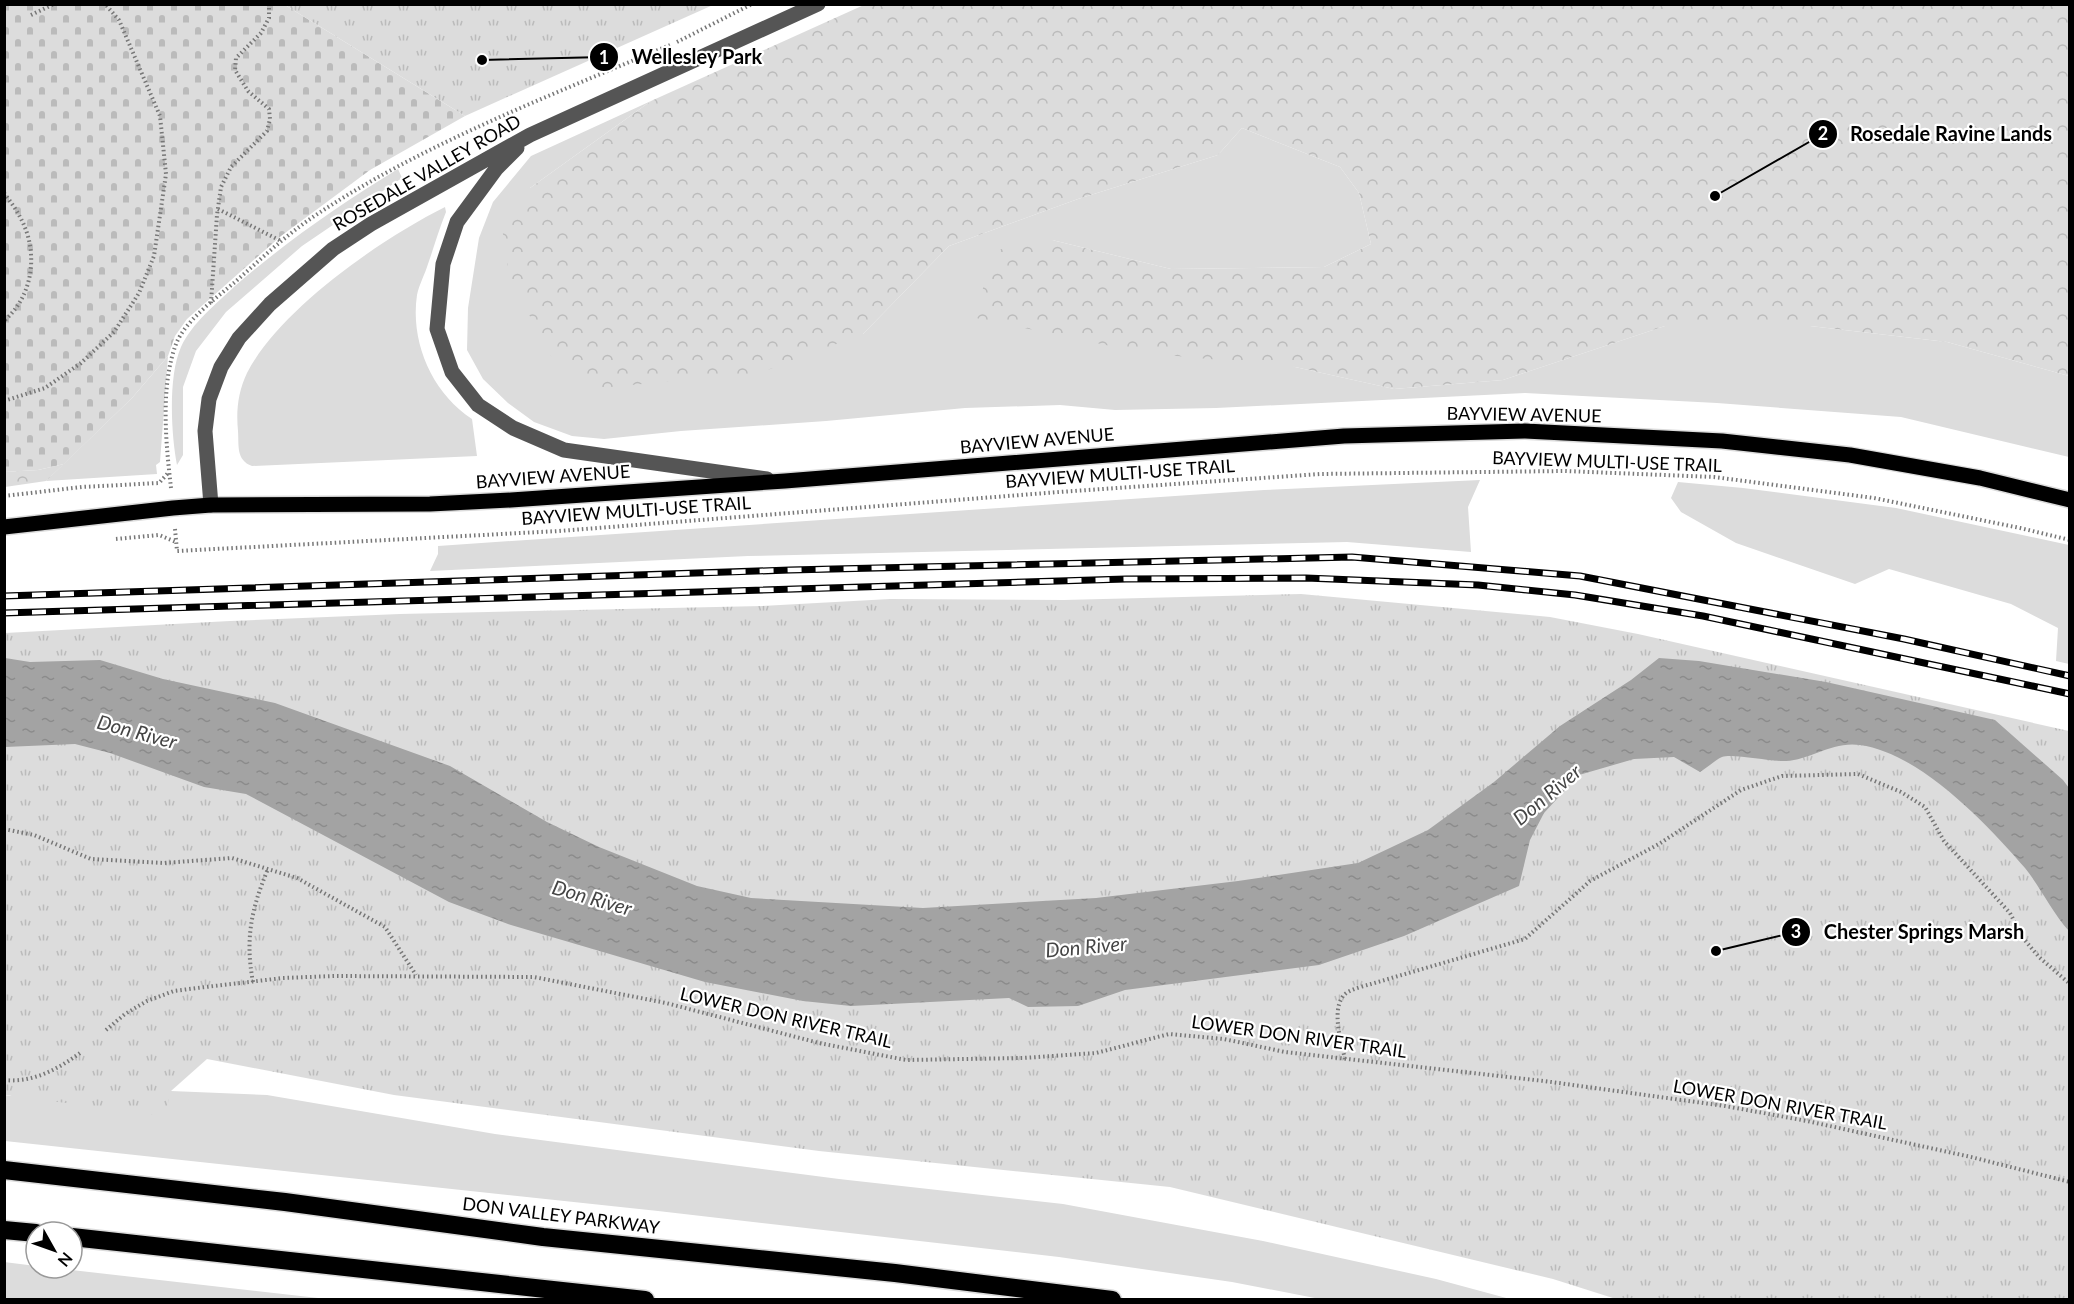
<svg xmlns="http://www.w3.org/2000/svg" width="2074" height="1304" viewBox="0 0 2074 1304" font-family="Lato,sans-serif">
	<style>
		.grass { fill: #dcdcdc }
		.forest { fill: url(#forest-crowns) }
		.cemetery { fill: url(#cemetery-stones) }
		.park { fill: url(#park-tufts) }
		.water { fill: url(#water-ripples) }
		.lines { fill: none; stroke-linecap: round; stroke-linejoin: round }
		.major-casing { stroke: #dbdbdb; stroke-width: 18 }
		.highway-casing { stroke: #dbdbdb; stroke-width: 21 }
		.path { stroke: #777; stroke-width: 4; stroke-dasharray: 1.5 3; stroke-linecap: butt }
		.minor { stroke: #555; stroke-width: 15 }
		.major { stroke: #000; stroke-width: 15 }
		.highway { stroke: #000; stroke-width: 18 }
		.rail-casing { stroke: #000; stroke-width: 7 }
		.rail { stroke: #fff; stroke-width: 4.5; stroke-dasharray: 14; stroke-linecap: butt }
		.labels { text-anchor: middle; stroke-width: 4.5; stroke-linejoin: round; paint-order: stroke }
		.street-label { font-size: 18px; fill: #000; stroke: #fff }
		.water-label { font-size: 20px; font-style: italic; fill: #444; stroke: #fff }
		.leader { fill: none; stroke: #000; stroke-width: 2 }
		.callout-dot { fill: #000; stroke: #fff; stroke-width: 2 }
		.mark-label { font-size: 18px; text-anchor: middle; font-weight: bold; fill: #fff }
		.callout-label { font-size: 20px; text-anchor: middle; font-weight: bold; fill: #000; stroke: #fff; stroke-width: 4.5; stroke-linejoin: round; paint-order: stroke }
	</style>
	<defs>
		<pattern id="forest-crowns" width="20" height="18" patternUnits="userSpaceOnUse" patternTransform="scale(1.5)"><rect width="20" height="18" fill="#dcdcdc"/><path d="M2 6a3 3 0 1 1 6 0M12 15a3 3 0 1 1 6 0" fill="none" stroke="#bbb"/></pattern>
		<pattern id="cemetery-stones" width="16" height="16" patternUnits="userSpaceOnUse" patternTransform="scale(1.5)"><rect width="16" height="16" fill="#dcdcdc"/><path d="M2 7V4a2 2 0 0 1 4 0v3zM10 15v-3a2 2 0 0 1 4 0v3z" fill="#bbb"/></pattern>
		<pattern id="park-tufts" width="24" height="20" patternUnits="userSpaceOnUse" patternTransform="scale(1.5)"><rect width="24" height="20" fill="#dcdcdc"/><path d="M3 7l-1-3M5 7V3M7 7l1-3M15 17l-1-3M17 17v-4M19 17l1-3" fill="none" stroke="#bbb"/></pattern>
		<pattern id="water-ripples" width="26" height="14" patternUnits="userSpaceOnUse" patternTransform="scale(1.5)"><rect width="26" height="14" fill="#a3a3a3"/><path d="M2 4q2-2 4 0t4 0M15 11q2-2 4 0t4 0" fill="none" stroke="#8b8b8b"/></pattern>
	</defs>
	<rect width="100%" height="100%" fill="#fff"/>
	<path class="grass" d="M 651,101 L 530,188 L 863,334 L 949,246 L 1078,199 L 1218,155 L 1242,128 L 1340,167 L 1359,193 L 1371,244 L 1324,267 L 1171,269 L 1052,240 L 1295,367 L 1394,389 L 1503,380 L 1665,326 L 1810,326 L 1947,342 L 2069,376 L 2069,457 L 1901,417 L 1717,403 L 1525,393 L 1216,408 L 1115,410 L 1060,405 L 965,408 L 826,421 L 681,431 L 604,439 L 572,436 L 534,422 L 508,403 L 483,379 L 467,350 L 468,308 L 479,238 L 493,202 L 531,156 Z
		M 398,169 L 402,178 L 302,246 L 226,312 L 196,351 L 183,387 L 183,455 L 177,465 C 171,434 168,376 181,347 C 192,323 216,304 235,286 C 286,242 340,204 398,169 Z
		M 445,207 L 446,212 C 439,229 434,247 428,264 C 425,274 419,285 417,295 C 410,342 432,393 472,419 L 477,456 L 252,466 C 236,460 239,446 238,431 C 236,411 238,392 247,373 C 280,309 381,239 445,207 Z
		M 168,356 L 160,462 L 156,465 L 157,474 L 46,481 L 132,398 Z
		M 1480,480 L 1468,507 L 1471,552 L 1347,542 L 748,556 L 430,571 L 438,554 L 438,546 L 1264,490 Z
		M 1678,482 L 1743,488 L 1896,508 L 2069,545 L 2069,664 L 2056,661 L 2058,628 L 2011,604 L 1889,569 L 1855,584 L 1736,543 L 1681,512 L 1671,498 Z
		M 95,1056 L 171,1091 L 267,1095 L 495,1134 L 839,1179 L 1063,1204 L 1263,1241 L 1436,1279 L 1510,1299 L 1320,1299 L 1232,1282 L 1059,1257 L 658,1211 L 5,1141 L 4,1095 L 10,1096 Z
		M 4,1262 L 36,1266 L 36,1268 L 54,1268 L 327,1299 L 5,1299 Z"/>
	<path class="forest" d="M 866,4 L 2069,5 L 2069,376 L 1947,342 L 1810,326 L 1665,326 L 1503,380 L 1394,389 L 1295,367 L 1144,353 L 976,318 L 991,254 L 1023,239 L 1052,240 L 1171,269 L 1324,267 L 1371,244 L 1359,193 L 1340,167 L 1242,128 L 1218,155 L 1078,199 L 949,246 L 863,334 L 759,373 L 600,388 L 550,355 L 509,276 L 502,227 L 530,188 L 651,101 Z
		M 64,464 L 46,481 L 5,487 L 4,472 L 38,470 Z"/>
	<path class="cemetery" d="M 5,4 L 285,5 L 465,116 L 370,170 L 281,236 L 187,319 L 175,336 L 168,356 L 132,398 L 64,464 L 38,470 L 5,472 Z"/>
	<path class="park" d="M 285,5 L 713,5 L 465,116 Z
		M 1301,594 L 1550,617 L 1638,634 L 2069,731 L 2069,1299 L 1616,1299 L 1553,1279 L 1170,1187 L 819,1151 L 394,1095 L 207,1059 L 171,1091 L 165,1116 L 5,1095 L 5,633 L 230,621 L 400,614 L 762,606 L 890,599 L 1064,600 Z"/>
	<path class="water" d="M 5,658 L 30,662 L 100,660 L 163,679 L 275,703 L 450,766 L 547,822 L 599,847 L 697,886 L 751,898 L 923,908 L 1096,898 L 1238,881 L 1358,863 L 1428,830 L 1494,782 L 1560,726 L 1631,680 L 1659,658 L 1699,661 L 1826,682 L 1995,720 L 2063,780 L 2069,788 L 2069,931 C 2052,912 2041,888 2025,868 C 1987,824 1920,753 1860,745 C 1832,741 1810,760 1786,761 C 1771,762 1733,753 1722,757 C 1715,760 1707,768 1700,772 L 1674,757 L 1634,759 L 1579,775 L 1544,813 L 1530,840 L 1519,886 L 1404,936 L 1319,965 L 1125,990 L 1078,1006 L 1028,1007 L 1009,998 L 851,1006 L 803,1001 L 705,982 L 511,925 L 449,902 L 246,794 L 204,787 L 110,753 L 75,744 L 5,747 Z"/>
	<g class="lines">
		<g class="major-casing">
			<path id="major" d="M 4,527 L 173,508 L 211,505 L 430,504 L 511,500 L 785,481 L 1344,436 L 1525,431 L 1722,441 L 1850,455 L 1980,478 L 2070,500"/>
		</g>
		<g class="highway-casing">
			<path id="highway" d="M 4,1170 L 285,1202 L 543,1237 L 895,1273 L 1112,1300
				M 4,1230 L 36,1233
				M 72,1237 L 645,1300"/>
		</g>
		<path class="path" d="M 31,15 L 54,4
			M 677,42 L 752,4
			M 4,193 C 10,201 16,209 20,217 C 39,251 34,295 4,321
			M 218,209 L 281,241
			M 211,303 L 217,215 L 221,187 L 231,167 L 267,131 L 270,119 L 269,109 L 248,91 L 235,70 L 236,58 L 261,33 L 269,18 L 269,4
			M 4,401 L 45,388 L 81,363 L 114,332 L 139,293 L 154,256 L 166,174 L 160,116 L 119,20 L 105,4
			M 171,488 C 166,444 160,387 176,344 C 185,321 216,298 235,282 C 262,258 288,233 319,213 C 425,143 554,94 670,45
			M 4,496 L 82,487 L 159,483 L 169,472
			M 175,529 L 177,551 L 559,531 L 1059,492 L 1320,474 L 1565,471 L 1714,477 L 1874,498 L 2020,528 L 2070,540
			M 116,539 L 159,535 L 176,542
			M 4,829 L 34,835 L 91,859 L 164,863 L 232,858 L 297,878 L 385,927 L 416,975
			M 253,982 C 245,940 251,909 268,869
			M 106,1030 L 125,1014 L 147,1001 L 174,991 L 197,988 L 283,978 L 334,976 L 534,977 L 666,1003 L 819,1043 L 906,1060 L 1023,1058 L 1096,1053 L 1169,1034 L 1224,1039 L 1285,1052 L 1544,1081 L 1725,1106 L 1807,1121 L 1971,1157 L 2070,1182
			M 1345,1059 C 1341,1042 1329,1003 1348,992 C 1355,988 1364,986 1371,984 L 1525,939 L 1590,881 L 1659,844 L 1741,790 L 1782,776 L 1858,774 L 1901,792 L 1925,807 L 1944,841 L 2010,913 L 2023,938 L 2039,957 L 2070,984
			M 4,1080 C 33,1083 58,1069 80,1053"/>
		<path class="minor" d="M 517,148 L 496,169 L 457,222 L 443,264 L 437,329 L 452,372 L 478,405 L 513,428 L 564,450 L 767,479
			M 211,505 L 205,431 L 209,399 L 221,367 L 239,338 L 270,304 L 333,249 L 371,224 L 530,135 L 818,4"/>
		<use href="#major" class="major"/>
		<use href="#highway" class="highway"/>
		<g class="rail-casing">
			<path id="rail" d="M 4,596 L 790,570 L 1352,557 L 1580,576 L 1904,639 L 2070,676
				M 4,613 L 1126,579 L 1306,578 L 1478,585 L 1575,595 L 1703,616 L 2070,694"/>
		</g>
		<use href="#rail" class="rail"/>
	</g>
	<g class="labels">
		<g class="street-label">
			<text transform="translate(427 173) rotate(-30)" y="6">ROSEDALE VALLEY ROAD</text>
			<text transform="translate(1524 415) rotate(1)" y="6">BAYVIEW AVENUE</text>
			<text transform="translate(1037 441) rotate(-5)" y="6">BAYVIEW AVENUE</text>
			<text transform="translate(1607 462) rotate(2)" y="6">BAYVIEW MULTI-USE TRAIL</text>
			<text transform="translate(1120 474) rotate(-4)" y="6">BAYVIEW MULTI-USE TRAIL</text>
			<text transform="translate(553 477) rotate(-4)" y="6">BAYVIEW AVENUE</text>
			<text transform="translate(636 511) rotate(-4)" y="6">BAYVIEW MULTI-USE TRAIL</text>
			<text transform="translate(786 1018) rotate(13)" y="6">LOWER DON RIVER TRAIL</text>
			<text transform="translate(1299 1037) rotate(8)" y="6">LOWER DON RIVER TRAIL</text>
			<text transform="translate(1780 1105) rotate(10)" y="6">LOWER DON RIVER TRAIL</text>
			<text transform="translate(561 1216) rotate(7)" y="6">DON VALLEY PARKWAY</text>
		</g>
		<g class="water-label">
			<text transform="translate(137 732) rotate(15)" y="7">Don River</text>
			<text transform="translate(1547 795) rotate(-40)" y="7">Don River</text>
			<text transform="translate(592 898) rotate(16)" y="7">Don River</text>
			<text transform="translate(1086 947) rotate(-5)" y="7">Don River</text>
		</g>
	</g>
	<path class="leader" d="M482 60L604 57M1715 196L1823 134M1716 951L1796 932"/>
	<g class="callout-dot">
		<circle cx="482" cy="60" r="6"/>
		<circle cx="1715" cy="196" r="6"/>
		<circle cx="1716" cy="951" r="6"/>
		<circle cx="604" cy="57" r="15"/>
		<circle cx="1823" cy="134" r="15"/>
		<circle cx="1796" cy="932" r="15"/>
	</g>
	<g class="mark-label">
		<text x="604" y="64">1</text>
		<text x="1823" y="140">2</text>
		<text x="1796" y="938">3</text>
	</g>
	<g class="callout-label">
		<text x="697" y="64">Wellesley Park</text>
		<text x="1951" y="141">Rosedale Ravine Lands</text>
		<text x="1924" y="939">Chester Springs Marsh</text>
	</g>
	<rect width="2074" height="1304" fill="none" stroke="#000000" stroke-width="12"/>
	<g transform="translate(54 1250) rotate(130)"><circle r="28" fill="#ffffff" stroke="#999999" stroke-width="1.5"/>
	<path d="M0-4.5L10 22L0 15L-10 22Z" fill="#000000"/>
	<text y="-9" font-size="16" font-weight="bold" text-anchor="middle" fill="#000000">N</text>
	</g>
</svg>
